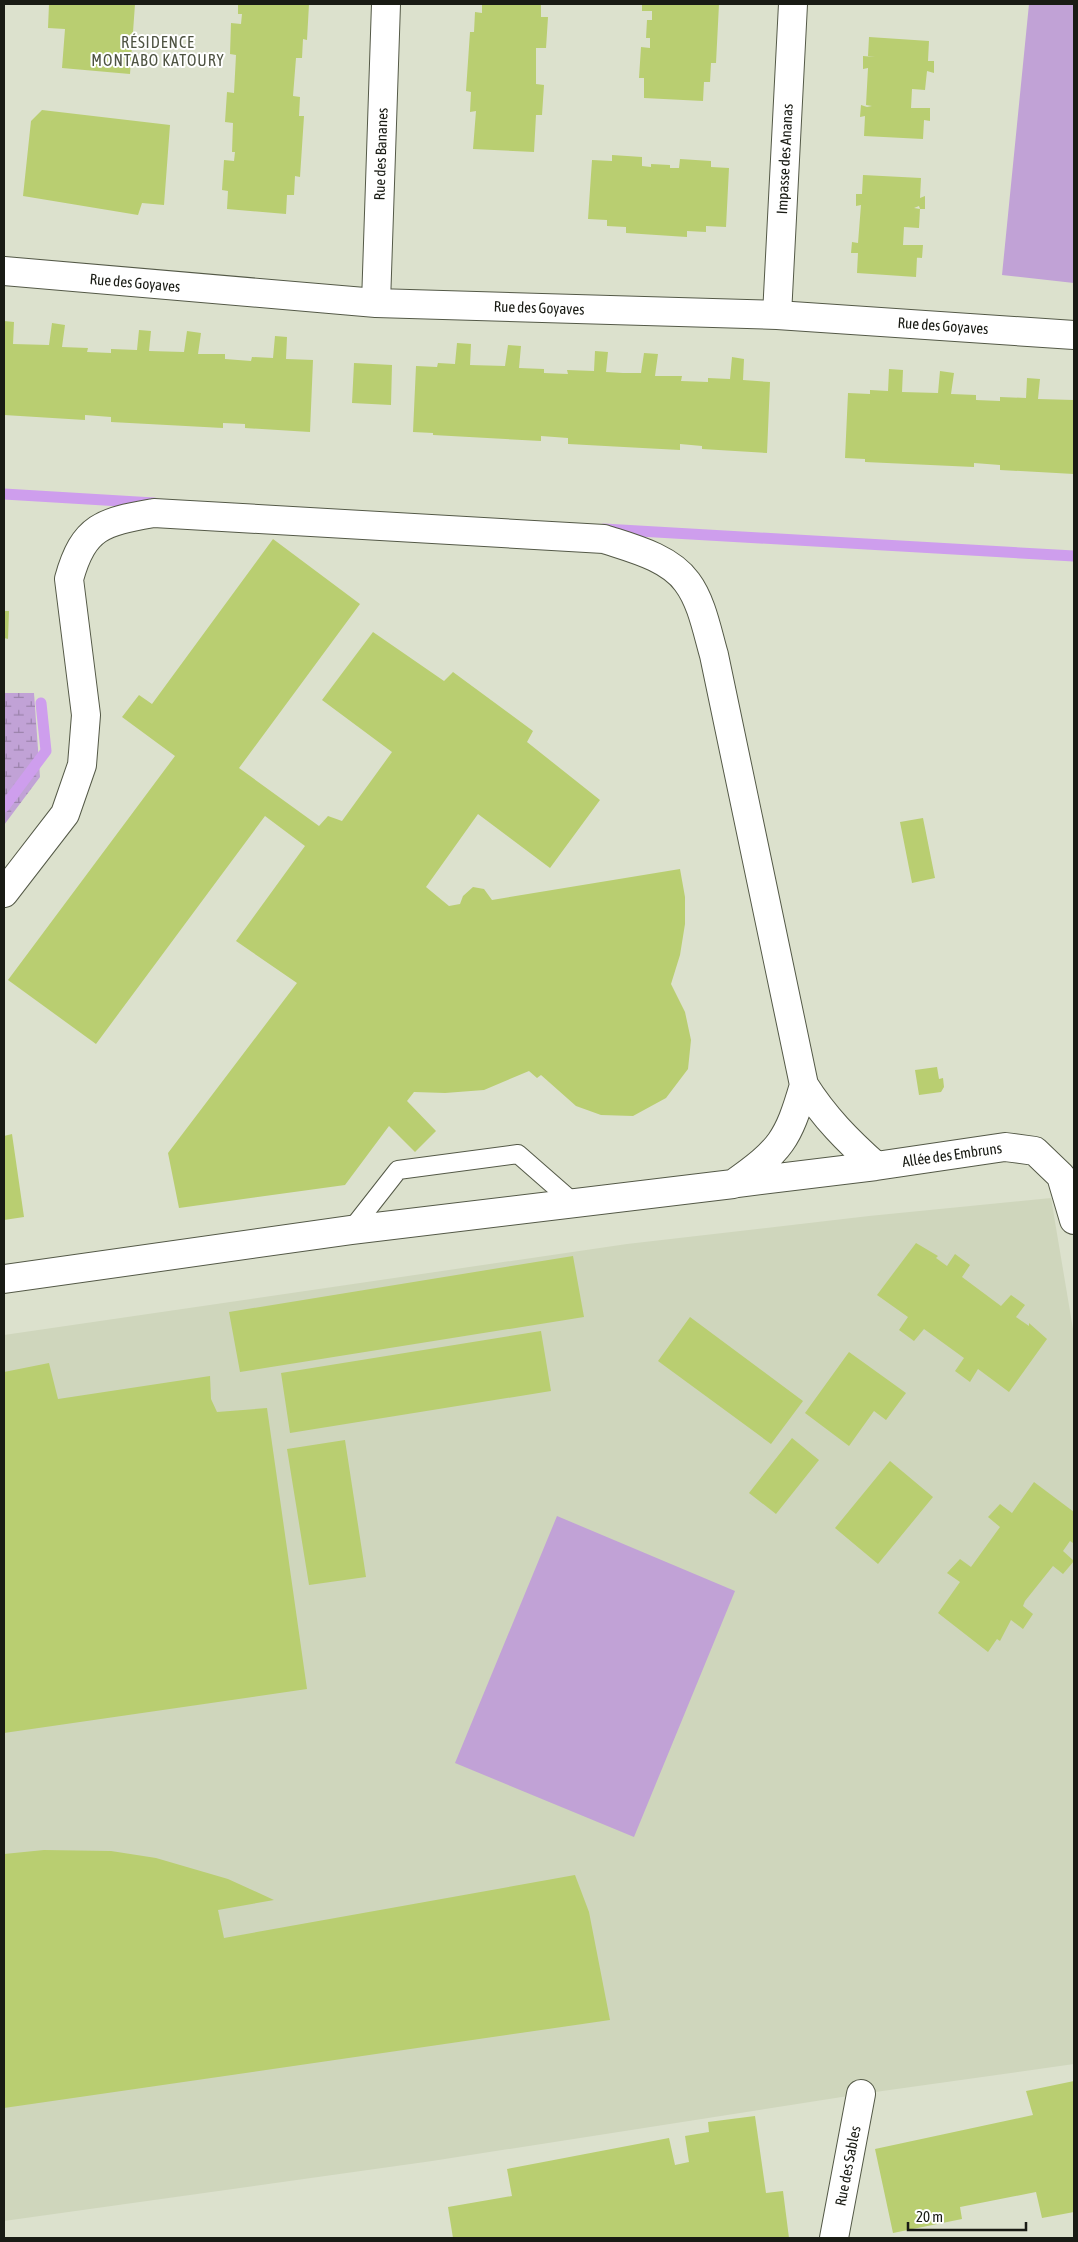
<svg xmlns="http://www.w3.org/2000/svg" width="1078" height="2242" viewBox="0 0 1078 2242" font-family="'Asap Condensed',sans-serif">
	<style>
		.built { fill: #cfd6bc }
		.green { fill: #c1a2d6 }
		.wetland { fill: url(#wetland-marsh) }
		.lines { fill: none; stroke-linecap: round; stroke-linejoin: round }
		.stream { stroke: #ce9eed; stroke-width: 11 }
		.building { fill: #b9ce71 }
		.lane-casing { stroke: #545947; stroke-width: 20 }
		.street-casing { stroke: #545947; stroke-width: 30 }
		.lane { stroke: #fff; stroke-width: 18 }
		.street { stroke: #fff; stroke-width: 28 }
		.labels { text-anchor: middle; stroke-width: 4; stroke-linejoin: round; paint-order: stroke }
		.street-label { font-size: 15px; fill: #191b14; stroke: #fff }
		.neighbourhood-label { font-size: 16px; letter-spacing: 1px; fill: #4e5342; stroke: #fff }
	</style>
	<defs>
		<pattern id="wetland-marsh" width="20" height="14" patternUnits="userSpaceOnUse" patternTransform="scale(1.25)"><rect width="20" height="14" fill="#c1a2d6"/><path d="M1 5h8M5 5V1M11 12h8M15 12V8" fill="none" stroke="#9c83ac"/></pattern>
	</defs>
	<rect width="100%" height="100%" fill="#dce1cd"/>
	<path class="built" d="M 1051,1198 L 1074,1335 L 1074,2064 L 861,2094 L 432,2161 L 4,2221 L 4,1335 L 627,1244 L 869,1216 Z"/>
	<path class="green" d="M 1029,4 L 1074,4 L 1074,283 L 1002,275 Z
		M 557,1516 L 735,1591 L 634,1837 L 455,1763 Z"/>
	<path class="wetland" d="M 4,693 L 34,693 L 40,777 L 4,825 Z"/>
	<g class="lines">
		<path class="stream" d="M 4,494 L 154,503
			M 604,529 L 1074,556
			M 4,807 L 46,751 L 41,703"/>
	</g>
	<path class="building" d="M 49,4 L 135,4 L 130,74 L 62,68 L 65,29 L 48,28 Z
		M 238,4 L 309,4 L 307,40 L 303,39 L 302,58 L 296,58 L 293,96 L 300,97 L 299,116 L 304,116 L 300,177 L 295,176 L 294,195 L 287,195 L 286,214 L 227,209 L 228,191 L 222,190 L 224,160 L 234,161 L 235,152 L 232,152 L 233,123 L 225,122 L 227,92 L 234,93 L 236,55 L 230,54 L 231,23 L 241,24 L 242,14 L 238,14 Z
		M 482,4 L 541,4 L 541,17 L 548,17 L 546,48 L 536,48 L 536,84 L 544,85 L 542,115 L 536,115 L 534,152 L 473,149 L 476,111 L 470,112 L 471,92 L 466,91 L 470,32 L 474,32 L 475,12 L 482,13 Z
		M 642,4 L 719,4 L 716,63 L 711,63 L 710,82 L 704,82 L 703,101 L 644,98 L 644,78 L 639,78 L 641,47 L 650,48 L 650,38 L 646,38 L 647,20 L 652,20 L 652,11 L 642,11 Z
		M 869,37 L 929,41 L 928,61 L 934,61 L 934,73 L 927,71 L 925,90 L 912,89 L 911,108 L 930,108 L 930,121 L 924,120 L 923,139 L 864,136 L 865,116 L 860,117 L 861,105 L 867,107 L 872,106 L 866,105 L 868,68 L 863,69 L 863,56 L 875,57 L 868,56 Z
		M 42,110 L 170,125 L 164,205 L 142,203 L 138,215 L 23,196 L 31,121 Z
		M 612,155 L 642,157 L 642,166 L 651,167 L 651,164 L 670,165 L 670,168 L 679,168 L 680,159 L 711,161 L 711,167 L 729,168 L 726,227 L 706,226 L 706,232 L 687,231 L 687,237 L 626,233 L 626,227 L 607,226 L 607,220 L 588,219 L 592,160 L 612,161 Z
		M 863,175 L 921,178 L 920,198 L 925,196 L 925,209 L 920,209 L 919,206 L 914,208 L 920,209 L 919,228 L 904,227 L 903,245 L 923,245 L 922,258 L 910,257 L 917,257 L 916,277 L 857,273 L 858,253 L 851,253 L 852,242 L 858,243 L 861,205 L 856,206 L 856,194 L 862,194 Z
		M 4,321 L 14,322 L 13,344 L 49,345 L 52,323 L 65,325 L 62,347 L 88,348 L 87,352 L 111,353 L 111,349 L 137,350 L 139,330 L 151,331 L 149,351 L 184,352 L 187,331 L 201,333 L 198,354 L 225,354 L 225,359 L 251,361 L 252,357 L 273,358 L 275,336 L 287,337 L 286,359 L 313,360 L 310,432 L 245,428 L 245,424 L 223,423 L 223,428 L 111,422 L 111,417 L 85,415 L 85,420 L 4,415 Z
		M 457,343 L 471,344 L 470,365 L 505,366 L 508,345 L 521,346 L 519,368 L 544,369 L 544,373 L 568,374 L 567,370 L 594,371 L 595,351 L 608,352 L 606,372 L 623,373 L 641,373 L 644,353 L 658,354 L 655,376 L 682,376 L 681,381 L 708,382 L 708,378 L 730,379 L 732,357 L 744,359 L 743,380 L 770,382 L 767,453 L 702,449 L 702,446 L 680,444 L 680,450 L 568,444 L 568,438 L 541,436 L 541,441 L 433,435 L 433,433 L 413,432 L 416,366 L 437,367 L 438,363 L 455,364 Z
		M 354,363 L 392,365 L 391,405 L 352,403 Z
		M 889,369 L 903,370 L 902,392 L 938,393 L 940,371 L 954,373 L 951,394 L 976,395 L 976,400 L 1000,401 L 1000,397 L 1026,398 L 1027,378 L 1040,379 L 1038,399 L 1074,400 L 1074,474 L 1000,470 L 1000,465 L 974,463 L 974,467 L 865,462 L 865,459 L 845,458 L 848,393 L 870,394 L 870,390 L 888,391 Z
		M 273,539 L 360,604 L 239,768 L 319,826 L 328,816 L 342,821 L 392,752 L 322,700 L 373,632 L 444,681 L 453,672 L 533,731 L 527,742 L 600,800 L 550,868 L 478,814 L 426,887 L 449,906 L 460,904 L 463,896 L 473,887 L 484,889 L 492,900 L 680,869 L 685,897 L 685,924 L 680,955 L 671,984 L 685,1012 L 691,1040 L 688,1069 L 666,1098 L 633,1116 L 601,1115 L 576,1106 L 541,1075 L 537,1078 L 529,1071 L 484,1090 L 445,1093 L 414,1092 L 407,1101 L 436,1131 L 415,1152 L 389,1126 L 345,1185 L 179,1208 L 168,1153 L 297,983 L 236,941 L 305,846 L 265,816 L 96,1044 L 8,980 L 175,756 L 122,717 L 139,695 L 152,704 Z
		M 4,611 L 9,611 L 8,639 L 4,638 Z
		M 923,818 L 935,878 L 912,883 L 900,822 Z
		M 937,1067 L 939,1079 L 943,1078 L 944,1087 L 941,1092 L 919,1095 L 915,1070 Z
		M 12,1134 L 24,1217 L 4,1220 L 4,1136 Z
		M 916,1243 L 938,1256 L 936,1258 L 947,1266 L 955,1254 L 970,1265 L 962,1277 L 1001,1306 L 1011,1295 L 1025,1305 L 1016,1317 L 1029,1326 L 1029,1323 L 1047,1339 L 1009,1392 L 978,1369 L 970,1382 L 955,1371 L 964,1358 L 924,1329 L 914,1341 L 899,1330 L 908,1317 L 877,1295 Z
		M 573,1256 L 584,1317 L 240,1372 L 229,1312 Z
		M 690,1317 L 803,1401 L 771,1444 L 658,1361 Z
		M 541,1331 L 551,1391 L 290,1433 L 281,1373 Z
		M 849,1352 L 906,1393 L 886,1420 L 874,1411 L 849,1446 L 805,1413 Z
		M 49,1363 L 58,1399 L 210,1376 L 211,1399 L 217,1412 L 267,1408 L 307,1689 L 4,1733 L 4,1372 Z
		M 792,1438 L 819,1460 L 776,1514 L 749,1493 Z
		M 345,1440 L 366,1577 L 309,1585 L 287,1449 Z
		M 890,1461 L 933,1497 L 878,1564 L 835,1528 Z
		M 1034,1482 L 1074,1512 L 1074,1540 L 1073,1543 L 1070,1541 L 1063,1551 L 1074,1561 L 1063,1574 L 1053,1566 L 1025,1601 L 1023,1606 L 1033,1614 L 1023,1629 L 1011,1620 L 1000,1641 L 997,1639 L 988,1652 L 938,1613 L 960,1582 L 947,1573 L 960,1559 L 971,1567 L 1000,1527 L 988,1517 L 1000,1504 L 1012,1513 Z
		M 44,1850 L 111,1851 L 156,1858 L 228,1879 L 274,1900 L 218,1910 L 224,1938 L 575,1875 L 589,1912 L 610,2020 L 4,2108 L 4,1854 Z
		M 1074,2081 L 1074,2212 L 1042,2218 L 1036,2192 L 960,2207 L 962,2219 L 893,2233 L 875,2149 L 1033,2115 L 1026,2091 Z
		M 755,2116 L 766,2193 L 783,2191 L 789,2238 L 453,2238 L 448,2207 L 512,2196 L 507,2169 L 669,2138 L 675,2165 L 689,2162 L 685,2136 L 709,2132 L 708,2122 Z"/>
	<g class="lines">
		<g class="lane-casing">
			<path id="lane" d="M 351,1230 L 398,1170 L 518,1154 L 574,1203"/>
		</g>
		<g class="street-casing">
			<path id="street" d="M 4,271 L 376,303 L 777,315 L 1074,335
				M 376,303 L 386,4
				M 777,315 L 793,4
				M 4,893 L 65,814 L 82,765 L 86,715 L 69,579 C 84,525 104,522 154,513 L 604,539 C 631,548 669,557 687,582 C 702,602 707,631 714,655 L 804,1085 C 788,1140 781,1150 733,1184 L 351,1230 L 4,1279
				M 804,1085 C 824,1117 848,1141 876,1166
				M 737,1183 L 876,1166 L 1005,1147 L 1035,1151 L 1061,1176 L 1074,1220
				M 834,2238 L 861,2094"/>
		</g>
		<use href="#lane" class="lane"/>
		<use href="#street" class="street"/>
	</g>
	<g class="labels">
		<g class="street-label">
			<text transform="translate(381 154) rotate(-88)" y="5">Rue des Bananes</text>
			<text transform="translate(785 159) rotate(-87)" y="5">Impasse des Ananas</text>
			<text transform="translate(135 283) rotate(5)" y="5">Rue des Goyaves</text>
			<text transform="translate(539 308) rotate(2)" y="5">Rue des Goyaves</text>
			<text transform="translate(943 326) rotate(4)" y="5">Rue des Goyaves</text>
			<text transform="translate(952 1155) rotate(-8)" y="5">Allée des Embruns</text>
			<text transform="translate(848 2166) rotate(-79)" y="5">Rue des Sables</text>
		</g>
		<g class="neighbourhood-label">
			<text x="158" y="48">RÉSIDENCE<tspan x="158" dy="18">MONTABO KATOURY</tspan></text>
		</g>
	</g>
	<rect width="1078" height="2242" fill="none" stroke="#191b14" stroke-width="10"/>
	<path d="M908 2222v8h118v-8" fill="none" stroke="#191b14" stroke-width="2.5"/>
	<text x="916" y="2222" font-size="15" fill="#191b14" stroke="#ffffff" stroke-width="4" paint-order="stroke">20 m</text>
</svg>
